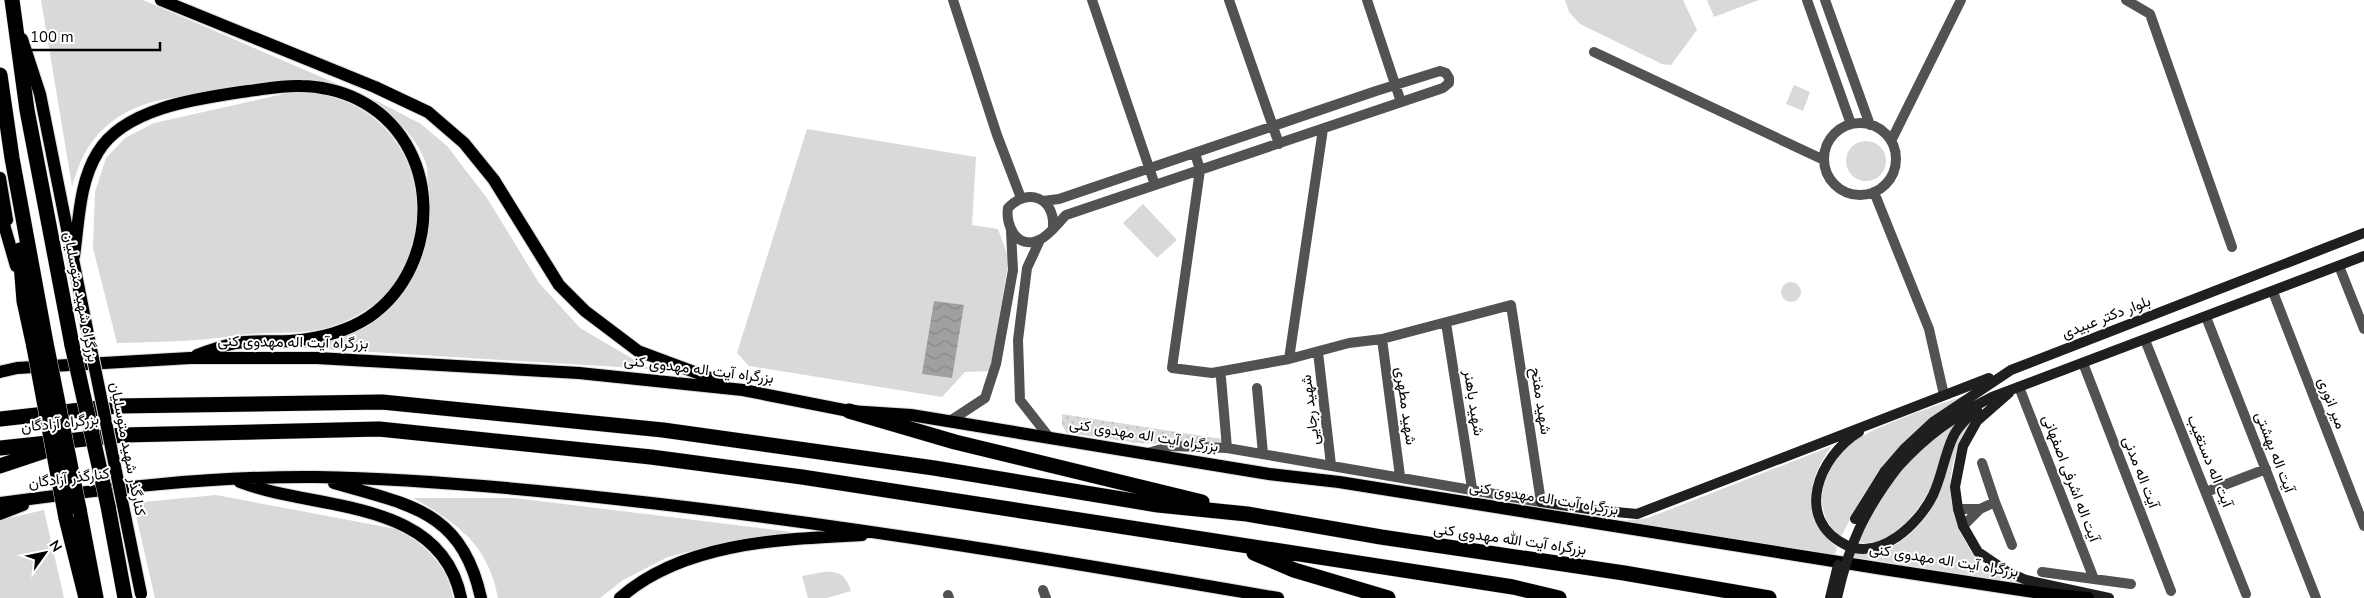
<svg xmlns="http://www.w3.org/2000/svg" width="2364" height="598" viewBox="0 0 2364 598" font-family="'Nunito Sans',Vazirmatn,sans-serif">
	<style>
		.green { fill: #d9d9d9 }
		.garden { fill: url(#garden-dots) }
		.water { fill: url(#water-waves) }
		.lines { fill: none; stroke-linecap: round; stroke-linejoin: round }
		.primary-casing { stroke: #dbdbdb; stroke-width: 14 }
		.highway-casing { stroke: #dbdbdb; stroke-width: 16 }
		.street { stroke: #525252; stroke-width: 10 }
		.secondary { stroke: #1f1f1f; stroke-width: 10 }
		.primary { stroke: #000; stroke-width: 12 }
		.highway { stroke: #000; stroke-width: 15 }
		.primary-bridge-casing { stroke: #dbdbdb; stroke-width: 14; stroke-linecap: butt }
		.highway-bridge-casing { stroke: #dbdbdb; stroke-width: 16; stroke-linecap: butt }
		.secondary-bridge { stroke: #1f1f1f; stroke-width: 10 }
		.primary-bridge { stroke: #000; stroke-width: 12 }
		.highway-bridge { stroke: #000; stroke-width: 15 }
		.labels { text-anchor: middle; stroke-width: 4; stroke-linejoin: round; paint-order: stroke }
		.street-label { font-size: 15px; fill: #000; stroke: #fff }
	</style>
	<defs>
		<pattern id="garden-dots" width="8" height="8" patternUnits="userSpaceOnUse" patternTransform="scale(1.25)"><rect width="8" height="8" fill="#d9d9d9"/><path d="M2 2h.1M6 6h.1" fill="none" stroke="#b8b8b8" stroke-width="1.8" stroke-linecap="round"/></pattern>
		<pattern id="water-waves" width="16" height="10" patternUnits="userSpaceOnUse" patternTransform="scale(1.25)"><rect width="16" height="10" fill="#a0a0a0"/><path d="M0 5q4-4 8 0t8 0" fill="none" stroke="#888"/></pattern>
	</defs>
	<rect width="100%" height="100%" fill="#fff"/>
	<path class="green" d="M 41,0 L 143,0 L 377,101 L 421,124 L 447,146 L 487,198 L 539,283 L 580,328 L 650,369 L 289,347 C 321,342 352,339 378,319 C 419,287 433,231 428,183 C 427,177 428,169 426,164 C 418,138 396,119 375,105 C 366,98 342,86 331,84 C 320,83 308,86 297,87 C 271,89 244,91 218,93 C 165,97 117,101 86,151 C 80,161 76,174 72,186 Z
		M 1565,0 L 1683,0 L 1697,30 L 1671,65 L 1662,64 L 1580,24 L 1569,12 Z
		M 1707,0 L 1759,0 L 1714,17 Z
		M 1794,85 L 1810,92 L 1803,111 L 1786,104 Z
		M 288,93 C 296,93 306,92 314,93 C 392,104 435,178 410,251 C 402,275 389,296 366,310 C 329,333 309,332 268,333 C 248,333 228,337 208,339 C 178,342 147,342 117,343 L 93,248 L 95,192 L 106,158 L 125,138 L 154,123 Z
		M 807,129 L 976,157 L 972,225 L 998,229 L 1009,259 L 990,371 L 965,372 L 942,397 L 749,366 L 737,353 Z
		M1846 161a20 20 0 1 1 40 0a20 20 0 1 1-40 0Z
		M 1143,204 L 1177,240 L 1157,258 L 1123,223 Z
		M1781 292a10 10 0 1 1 20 0a10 10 0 1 1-20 0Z
		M 1966,395 C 1904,433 1873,472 1841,537 C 1828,527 1822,514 1822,497 C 1823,482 1828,466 1838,454 C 1858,430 1934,407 1966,395 Z
		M 1969,412 C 1950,450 1912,554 1858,542 C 1871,506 1896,470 1925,444 C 1938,432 1954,423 1969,412 Z
		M 1975,419 C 1946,455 1943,501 1965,541 C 1971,551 1977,563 1986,569 C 1997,578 2013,577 2025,584 L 1853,557 L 1854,552 C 1870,556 1884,552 1898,543 C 1913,533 1926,519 1934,503 C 1946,481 1949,427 1975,419 Z
		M 1832,446 C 1807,478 1800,520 1837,547 L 1835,555 L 1621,521 L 1648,518 Z
		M 216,495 L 396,529 C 424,543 448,565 453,598 L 155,598 L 133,503 Z
		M 413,498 L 515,498 L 792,532 L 702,548 L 668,557 L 623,580 L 600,598 L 498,598 C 488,544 457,523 413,498 Z
		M 44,510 L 64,598 L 0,598 L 0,520 Z
		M 824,572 C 840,570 846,576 851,591 L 827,598 L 808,598 L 802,576 Z"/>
	<path class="garden" d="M 1062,414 L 1222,439 L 1222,446 L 1137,443 L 1067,433 L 1062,425 Z"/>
	<path class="water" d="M 934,301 L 964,305 L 952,378 L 922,374 Z"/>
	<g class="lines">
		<g class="primary-casing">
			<path id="primary" d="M 161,0 L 375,87 L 428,112 L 464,143 L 494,180 L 559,285 L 585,311 L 638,351 L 724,383
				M 22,39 L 40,94 L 89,339
				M 0,178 L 7,220
				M 0,211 L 16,266
				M 74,256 C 79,221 79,182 98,152 C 125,107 201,98 248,91 C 265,89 284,85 301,86 C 319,86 341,91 357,99 C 443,141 444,265 369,317 C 346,332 317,339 290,341 C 272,342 254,340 236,343 C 222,346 210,350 197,355
				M 0,372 L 17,368 L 190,358 L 317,358 L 579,373 L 743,390 L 849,411 L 911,415 L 1269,474 L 1339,482 L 1883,569 L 2047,594 L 2088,598
				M 240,482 C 315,511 441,497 461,598
				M 334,483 C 409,505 462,510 481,598
				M 0,503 C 104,489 210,476 316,477 C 428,479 540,490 651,503 C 861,527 1069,562 1278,598
				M 0,514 L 23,505
				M 620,598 C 683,542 782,539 862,535"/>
		</g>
		<g class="highway-casing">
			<path id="highway" d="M 12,0 L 27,110 L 72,345
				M 0,75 L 12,158 L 46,343
				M 20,250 L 24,301 L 34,347
				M 849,411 L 955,442 L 1202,502
				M 0,419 L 117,406 L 382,402 L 663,430 L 934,468 L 1158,505 L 1247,514 L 1381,537 L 1624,573 L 1769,598
				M 0,448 L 123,435 L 379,429 L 651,457 L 802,477 L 1513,587 L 1559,598
				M 0,466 L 60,446
				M 108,506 L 125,598
				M 79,509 L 96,598
				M 66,518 L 86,598
				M 1254,553 L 1294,570 L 1388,598"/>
		</g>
		<path class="street" d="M 953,0 L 997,135 L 1021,198
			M 1092,0 L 1155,185
			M 1229,0 L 1279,144
			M 1367,0 L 1401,102
			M 1807,0 L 1851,124
			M 1825,0 L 1870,125
			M 2126,0 L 2150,14 L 2232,247
			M 1594,52 L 1824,160
			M1824 159a36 36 0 1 1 72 0a36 36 0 1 1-72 0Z
			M 1891,141 L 1961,0
			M 1874,192 L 1929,329 L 1944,395
			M 1043,201 L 1059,199 L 1376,91 L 1440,71 L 1446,73 L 1449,78 L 1449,83 L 1443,88 L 1066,215 C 1058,223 1049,236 1039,240 C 1018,250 1005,226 1008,208 C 1028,187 1055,198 1053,227
			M 1040,240 L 1027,268 L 1018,340 L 1020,400 L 1049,437
			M 2339,266 L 2364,329
			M 2273,292 L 2364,526
			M 2206,317 L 2316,598
			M 1446,323 L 1472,488
			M 1382,339 L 1400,476
			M 2145,340 L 2246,594
			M 1318,352 L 1331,465
			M 1289,359 L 1323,129
			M 2083,363 L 2171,591
			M 1221,378 L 1227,448
			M 2019,387 L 2094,579
			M 1257,388 L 1263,454
			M 950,421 L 985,398 L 996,364 L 1013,270 L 1011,231
			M 1148,453 L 1172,446 L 1227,448 L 1541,502 L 1511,305 L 1382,339 L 1349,343 L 1289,359 L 1212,373 L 1172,368 L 1200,170 L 1195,153
			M 1982,463 L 1995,502 L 2012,545
			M 2206,492 L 2266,469
			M 1958,509 L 1980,509
			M 1963,526 L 1980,509 L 1995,502
			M 2042,572 L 2131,584
			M 1043,590 L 1046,598
			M 948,595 L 949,598"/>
		<path class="secondary" d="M 2009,393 L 1977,421 L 1963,446 L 1955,487 L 1958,509 L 1963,526 L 1978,552 L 2006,571 L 2026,580 L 2109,598
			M 1859,432 C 1819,456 1793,519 1846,545 C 1880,561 1919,524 1933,495 C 1942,476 1944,456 1953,437 C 1958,426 1968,417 1977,409
			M 1898,467 C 1927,435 1953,417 1992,397 L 2364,256
			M 1885,471 L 1904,449 L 1933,422 L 2011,370 L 2364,233
			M 1541,502 L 1595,510 L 1637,514 L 1989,378"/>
		<use href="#primary" class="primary"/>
		<use href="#highway" class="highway"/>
		<g class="primary-bridge-casing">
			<path id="primary-bridge" d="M 89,339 L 141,594"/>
		</g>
		<g class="highway-bridge-casing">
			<path id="highway-bridge" d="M 46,343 L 79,509
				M 72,345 L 108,506
				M 34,347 L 66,518"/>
		</g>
		<path class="secondary-bridge" d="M 1855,519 L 1885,471
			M 1830,598 L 1838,565
			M 1837,598 C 1849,544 1864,511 1898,467"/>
		<use href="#primary-bridge" class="primary-bridge"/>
		<use href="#highway-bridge" class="highway-bridge"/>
	</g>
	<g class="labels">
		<g class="street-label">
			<text transform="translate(81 297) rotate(79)" y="5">بزرگراه شهید متوسلیان</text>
			<text transform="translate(2106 317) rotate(-21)" y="5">بلوار دکتر عبیدی</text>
			<text transform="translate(293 342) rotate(1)" y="5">بزرگراه آیت اله مهدوی کنی</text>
			<text transform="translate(699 369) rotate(7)" y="5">بزرگراه آیت اله مهدوی کنی</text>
			<text transform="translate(1541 401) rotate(81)" y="5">شهید مفتح</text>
			<text transform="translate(1474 403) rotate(81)" y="5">شهید باهنر</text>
			<text transform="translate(2332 403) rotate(69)" y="5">میر انوری</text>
			<text transform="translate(1406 406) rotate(82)" y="5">شهید مطهری</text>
			<text transform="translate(1310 410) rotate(-97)" y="5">شهید رجایی</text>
			<text transform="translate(60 423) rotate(-6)" y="5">بزرگراه آزادگان</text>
			<text transform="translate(1144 435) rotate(9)" y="5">بزرگراه آیت اله مهدوی کنی</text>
			<text transform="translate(128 449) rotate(79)" y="5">کنارگذر شهید متوسلیان</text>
			<text transform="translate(2275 452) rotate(69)" y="5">آیت اله بهشتی</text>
			<text transform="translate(2210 461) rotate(68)" y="5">آیت اله دستغیب</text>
			<text transform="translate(2141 472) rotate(69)" y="5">آیت اله مدنی</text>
			<text transform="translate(69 478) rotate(-7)" y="5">کنارگذر آزادگان</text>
			<text transform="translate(2071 478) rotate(69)" y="5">آیت اله اشرفی اصفهانی</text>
			<text transform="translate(1544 498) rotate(9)" y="5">بزرگراه آیت اله مهدوی کنی</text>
			<text transform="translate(1510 539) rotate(8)" y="5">بزرگراه آیت الله مهدوی کنی</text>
			<text transform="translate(1944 560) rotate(9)" y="5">بزرگراه آیت اله مهدوی کنی</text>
		</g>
	</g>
	<g transform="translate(45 553) rotate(57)" stroke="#ffffff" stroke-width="4" paint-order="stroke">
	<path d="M0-4L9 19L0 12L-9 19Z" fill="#000000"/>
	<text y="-8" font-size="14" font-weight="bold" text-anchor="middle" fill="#000000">N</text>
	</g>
	<path d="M22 42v8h138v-8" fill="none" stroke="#000000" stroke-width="2.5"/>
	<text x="30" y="42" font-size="15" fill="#000000" stroke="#ffffff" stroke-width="4" paint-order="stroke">100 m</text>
</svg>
